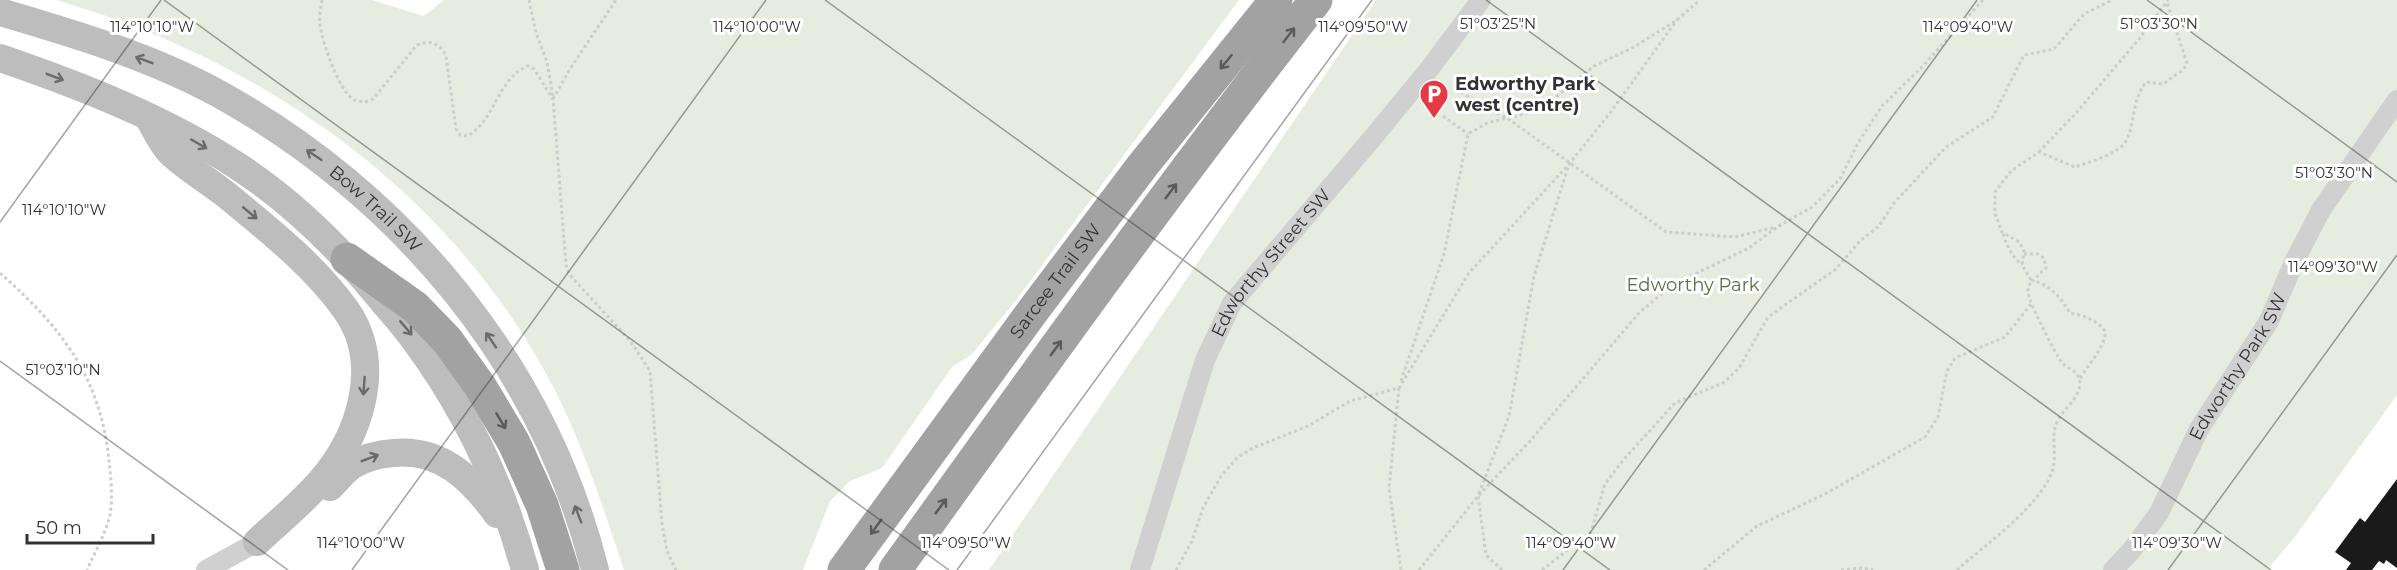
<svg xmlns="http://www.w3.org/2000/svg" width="2397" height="570" viewBox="0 0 2397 570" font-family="Montserrat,sans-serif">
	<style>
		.green { fill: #e6ecdf }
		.building { fill: #1a1a1a }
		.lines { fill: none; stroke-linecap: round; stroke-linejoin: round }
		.path { stroke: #cdcdcd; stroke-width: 3; stroke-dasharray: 3 3; stroke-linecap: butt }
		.minor { stroke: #d0d0d0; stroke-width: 20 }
		.secondary { stroke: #bdbdbd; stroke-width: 28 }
		.trunk { stroke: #a2a2a2; stroke-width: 33 }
		.oneway { stroke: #5a5a5a }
		.oneway2 { stroke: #6a6a6a }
		.ticks { fill: none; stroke: #333; stroke-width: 1.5; stroke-opacity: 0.45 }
		.labels { text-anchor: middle; stroke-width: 6; stroke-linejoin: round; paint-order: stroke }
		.poi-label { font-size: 18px; font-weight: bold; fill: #333; stroke: #fff; text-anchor: start }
		.street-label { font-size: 18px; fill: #333; stroke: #fff }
		.park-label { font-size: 18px; fill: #56703f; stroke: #fff }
		.ticks-label { font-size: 15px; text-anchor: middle; fill: #333; stroke: #fff; stroke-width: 6; stroke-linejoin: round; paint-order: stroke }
	</style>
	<rect width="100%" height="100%" fill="#fff"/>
	<path class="green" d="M 56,0 L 371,0 L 424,16 L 444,0 L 1239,0 L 1014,303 L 971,355 L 952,367 L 882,468 L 850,481 L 830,501 L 803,570 L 624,570 C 601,501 579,432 543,368 C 440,184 257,58 56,0 Z
		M 1376,0 L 2397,0 L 2397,395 L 2294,538 L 2267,570 L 989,570 Z"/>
	<path class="building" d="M 2397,479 L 2397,568 L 2386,560 L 2384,564 L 2379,561 L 2372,570 L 2346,570 L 2351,563 L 2335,552 L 2360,518 L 2365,522 Z"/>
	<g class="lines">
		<path class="path" d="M 322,0 C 321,8 319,16 320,24 C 322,42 339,91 354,100 L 365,102 L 373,99 L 416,46 C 429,39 440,43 446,56 L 456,129 L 460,135 L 467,136 C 495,122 497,78 528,66 L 534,69 L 553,99 L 566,265 L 569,274 L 631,342 L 650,371 L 662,524 L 667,551 L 676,570
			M 529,0 L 536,33 L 547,62 L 553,97
			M 1461,92 L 1490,110 L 1507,118 L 1666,232 L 1735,237 L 1776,227
			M 553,99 L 570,69 L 616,0
			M 1443,116 L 1468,134
			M 2039,152 L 2076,113 L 2139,39 L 2168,0
			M 2003,234 C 2007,246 2012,257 2022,265
			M 2024,254 L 2038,254 L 2044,258 L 2046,268 L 2038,275 L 2035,281
			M 0,273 C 60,326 101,377 109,461 C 111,478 113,498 110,515 C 105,535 95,552 87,570
			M 2031,280 C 2050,284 2061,298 2070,313 C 2083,315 2097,320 2105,331 C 2107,345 2087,366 2079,380
			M 1401,381 L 1444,254 L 1468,134 L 1487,123 L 1540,110 L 1594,66 L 1634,47 L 1677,20 L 1700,0
			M 1399,388 L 1389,488 L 1401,570
			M 1176,570 L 1192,541 L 1203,508 L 1221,476 L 1238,457 L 1253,448 L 1308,426 L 1350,401 L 1399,388 L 1469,273 L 1569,164 L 1610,113 L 1677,20
			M 1419,570 L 1478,496 L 1530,441 L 1639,313 L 1672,285 L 1749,248 L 1777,227 L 1812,207 L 1840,179 L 1858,143 L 1882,106 L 1921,68 L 1983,0
			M 1502,570 L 1486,555 L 1478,496 L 1509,416 L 1534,276 L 1568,167
			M 1542,570 L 1591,532 L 1605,484 L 1624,459 L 1675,403 L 1723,383 L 1739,368 L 1768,317 L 1836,269 L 1859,242 L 1879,226 L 1894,203 L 1946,147 L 1993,117 L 2024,55 L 2054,49 L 2084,14 L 2112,0
			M 1704,570 L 1757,526 L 1825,494 L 1925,437 L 1938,417 L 1947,371 L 1955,358 L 2005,337 L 2031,304
			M 1841,570 L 1861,568 L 1873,570
			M 1957,570 C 1986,544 2039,507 2052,472 C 2058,455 2050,436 2057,422 C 2063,408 2084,396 2079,378 C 2076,370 2068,369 2062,363 C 2056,355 2029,302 2028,293 C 2027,289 2030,284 2031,280 L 2022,265 L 2024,251 L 2019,242 L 2002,232 L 1995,214 L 1995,192 L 2011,171 L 2039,152 L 2075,167 C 2089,162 2119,154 2126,141 C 2136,123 2130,104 2146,82 L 2163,84 L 2183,70 L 2187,63 L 2167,3"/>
		<g class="minor">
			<path d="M 206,570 L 257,542"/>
			<path id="s1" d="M 1140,570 L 1205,360 L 1232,303 L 1375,135 L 1430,68 L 1481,0"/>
			<path id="s2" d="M 2113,570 L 2131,551 L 2159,513 L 2199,429 L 2269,321 L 2295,260 L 2321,210 L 2397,100"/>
		</g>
		<g class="secondary">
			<path id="s3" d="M 0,12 C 75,34 152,57 221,95 C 404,198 543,364 595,570"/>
			<path d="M 0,58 C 82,86 166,119 239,167 C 291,201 336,245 376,293 C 389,309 404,325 416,342 C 466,410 503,489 525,570"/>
			<path d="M 148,117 C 155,128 161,143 170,152 C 187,169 216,185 235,202 C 274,234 316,268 346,310 C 384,364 360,437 320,482 C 301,504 278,522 257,542"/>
			<path d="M 330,487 C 337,480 345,470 353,465 C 364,458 380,454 393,453 C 440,448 471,478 497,514"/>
		</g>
		<g class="trunk">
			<path d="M 347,259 L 415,307 L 447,340 L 480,386 L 514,443 L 542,505 L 563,570"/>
			<path id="s4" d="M 844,570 L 1032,312 L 1143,165 L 1276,0"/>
			<path d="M 895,570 C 1033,378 1170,186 1316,0"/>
		</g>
	</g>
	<defs><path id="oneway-shaft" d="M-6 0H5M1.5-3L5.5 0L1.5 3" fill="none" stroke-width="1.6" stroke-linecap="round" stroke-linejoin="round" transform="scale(1.5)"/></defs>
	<g class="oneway">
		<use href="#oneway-shaft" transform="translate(1289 35) rotate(-52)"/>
		<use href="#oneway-shaft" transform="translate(1226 62) rotate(129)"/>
		<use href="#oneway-shaft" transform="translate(1171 191) rotate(-53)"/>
		<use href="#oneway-shaft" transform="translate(1056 348) rotate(-54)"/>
		<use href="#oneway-shaft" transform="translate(501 421) rotate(59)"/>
		<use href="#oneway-shaft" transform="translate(941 506) rotate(-54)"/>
		<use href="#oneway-shaft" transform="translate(876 527) rotate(126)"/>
	</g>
	<g class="oneway2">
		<use href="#oneway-shaft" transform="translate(144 60) rotate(-159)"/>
		<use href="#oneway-shaft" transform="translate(55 77) rotate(21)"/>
		<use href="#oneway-shaft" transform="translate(199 144) rotate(30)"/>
		<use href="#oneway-shaft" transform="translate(314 155) rotate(-146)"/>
		<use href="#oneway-shaft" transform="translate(250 213) rotate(40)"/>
		<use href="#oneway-shaft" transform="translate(406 328) rotate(50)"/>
		<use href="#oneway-shaft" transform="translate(491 340) rotate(-124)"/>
		<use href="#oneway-shaft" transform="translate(364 386) rotate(94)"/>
		<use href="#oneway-shaft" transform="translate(370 458) rotate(-21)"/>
		<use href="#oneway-shaft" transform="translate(578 514) rotate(-111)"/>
	</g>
	<path class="ticks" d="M 164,0 L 949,570M 825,0 L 1610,570M 1486,0 L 2271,570M 2147,0 L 2397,182M 0,222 L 161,0M 0,361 L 288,570M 352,570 L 766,0M 957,570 L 1372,0M 1563,570 L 1977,0M 2168,570 L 2397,255"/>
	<defs>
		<g id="parking-pin" transform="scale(1.5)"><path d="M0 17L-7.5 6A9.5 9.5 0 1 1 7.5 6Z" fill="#e63946" stroke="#fff"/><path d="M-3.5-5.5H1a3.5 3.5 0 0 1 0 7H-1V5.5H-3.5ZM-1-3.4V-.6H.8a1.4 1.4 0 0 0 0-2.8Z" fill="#fff"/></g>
	</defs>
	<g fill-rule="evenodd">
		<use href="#parking-pin" x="1434" y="94"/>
	</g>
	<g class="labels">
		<g class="poi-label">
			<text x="1455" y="90">Edworthy Park<tspan x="1455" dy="21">west (centre)</tspan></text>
		</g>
		<g class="street-label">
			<text dy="6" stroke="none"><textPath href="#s3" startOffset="429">Bow Trail SW</textPath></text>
			<text dy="6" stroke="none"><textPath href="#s1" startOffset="338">Edworthy Street SW</textPath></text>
			<text dy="6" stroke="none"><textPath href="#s4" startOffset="358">Sarcee Trail SW</textPath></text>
			<text dy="6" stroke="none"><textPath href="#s2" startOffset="240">Edworthy Park SW</textPath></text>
		</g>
		<g class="park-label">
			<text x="1693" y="291">Edworthy Park</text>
		</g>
	</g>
	<g class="ticks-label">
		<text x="1498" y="29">51°03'25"N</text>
		<text x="2159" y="29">51°03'30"N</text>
		<text x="152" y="32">114°10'10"W</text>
		<text x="757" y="32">114°10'00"W</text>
		<text x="1363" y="32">114°09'50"W</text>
		<text x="1968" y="32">114°09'40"W</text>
		<text x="2334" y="178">51°03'30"N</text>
		<text x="64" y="215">114°10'10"W</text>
		<text x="2333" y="272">114°09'30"W</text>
		<text x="63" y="375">51°03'10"N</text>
		<text x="361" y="548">114°10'00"W</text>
		<text x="966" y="548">114°09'50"W</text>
		<text x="1571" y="548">114°09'40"W</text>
		<text x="2177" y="548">114°09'30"W</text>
	</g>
	<path d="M27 534v9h126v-9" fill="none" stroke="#333333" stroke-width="3"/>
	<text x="36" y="534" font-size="18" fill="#333333" stroke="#ffffff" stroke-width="4.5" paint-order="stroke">50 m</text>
</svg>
